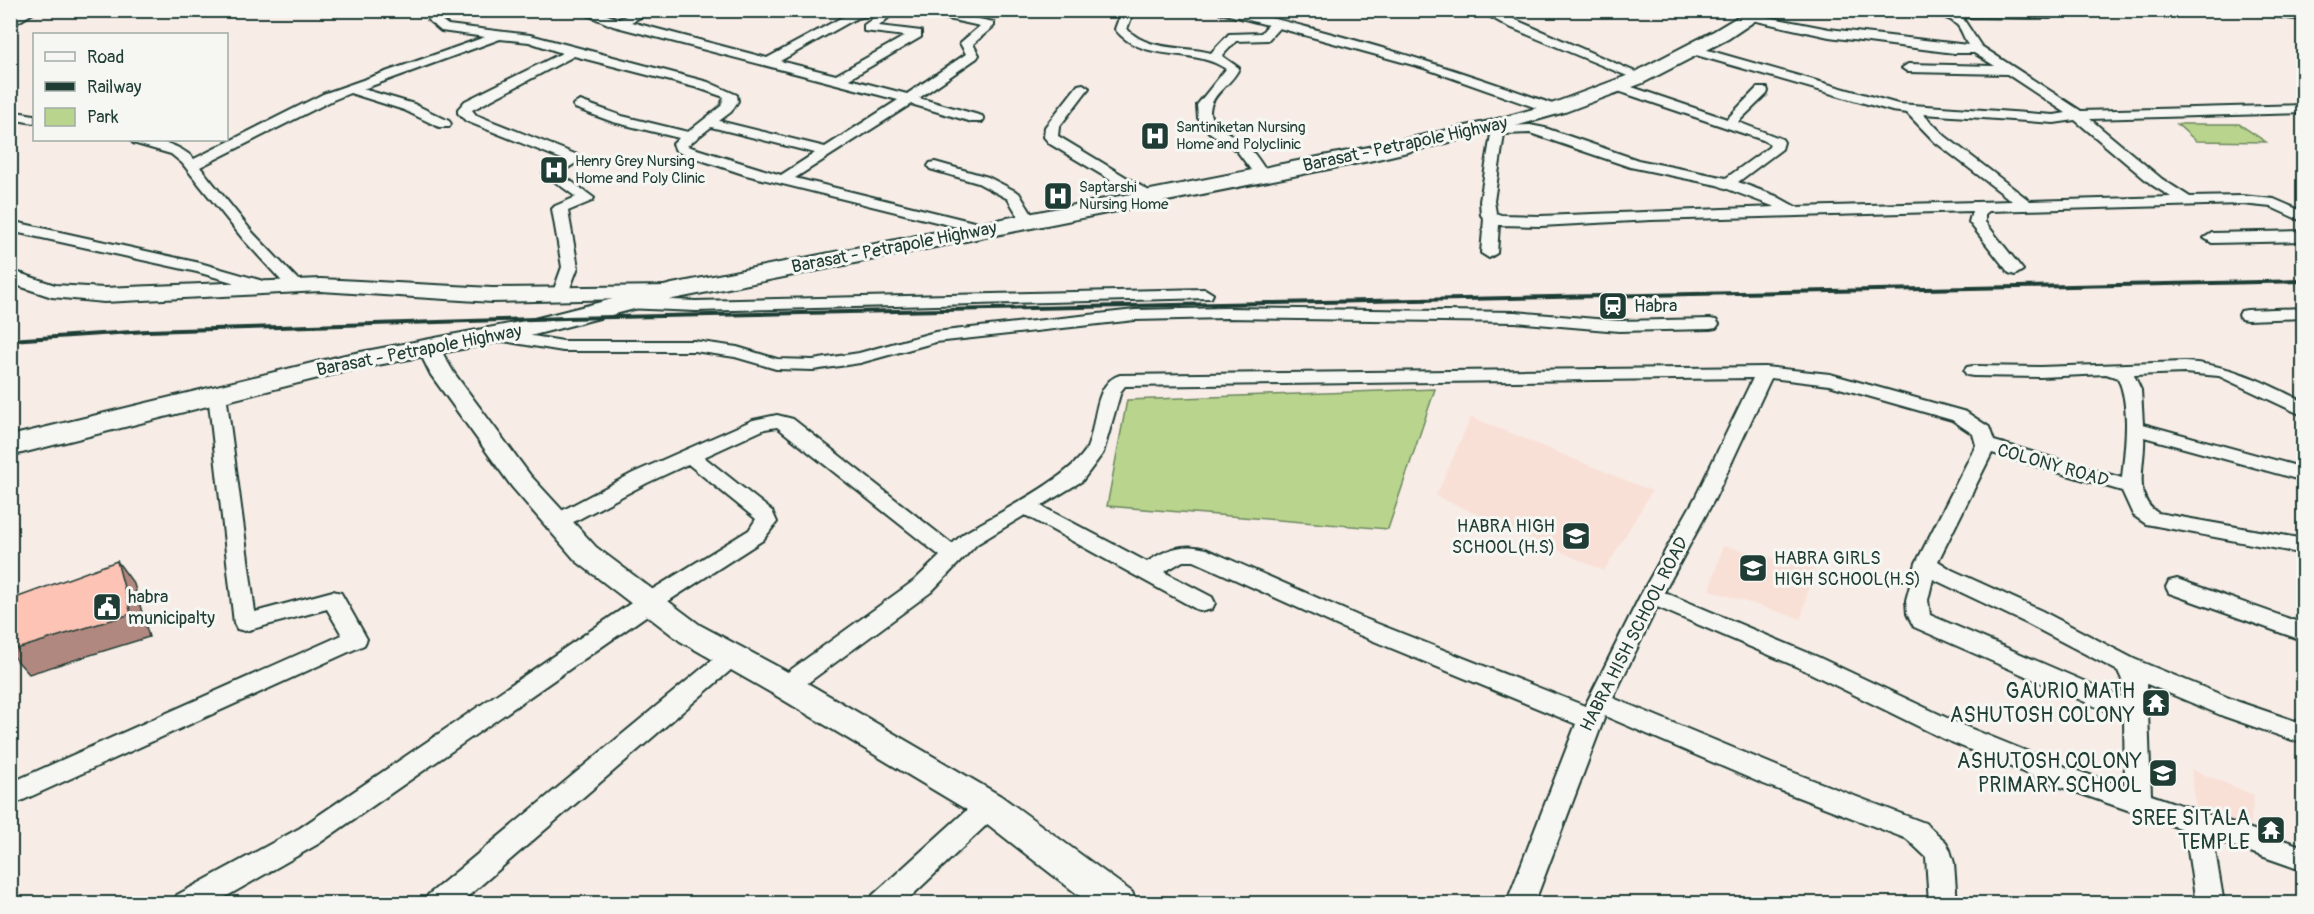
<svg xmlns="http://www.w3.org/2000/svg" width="2314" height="914" viewBox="0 0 2314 914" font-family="Pangolin,sans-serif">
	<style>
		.built { fill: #f9e0d7 }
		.green { fill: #b9d48c; stroke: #6c8860; stroke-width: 1.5 }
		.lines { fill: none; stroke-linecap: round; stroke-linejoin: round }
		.minor-casing { stroke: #1f3d34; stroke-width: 4 }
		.major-casing { stroke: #1f3d34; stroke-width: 4 }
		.highway-casing { stroke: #1f3d34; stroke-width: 4 }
		.minor { fill: #f6f6f2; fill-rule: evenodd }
		.major { fill: #f6f6f2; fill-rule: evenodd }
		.highway { fill: #f6f6f2; fill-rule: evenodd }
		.rail { stroke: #1f3d34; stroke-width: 4 }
		.shaded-wall { fill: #b1887f; stroke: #1f3d34; stroke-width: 1.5 }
		.building { fill: #fdc3b5; stroke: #1f3d34; stroke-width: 1.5 }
		.labels { text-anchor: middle; stroke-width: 6; stroke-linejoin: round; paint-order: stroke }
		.far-poi-label { font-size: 15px; fill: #1f3d34; stroke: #f6f6f2; text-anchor: start }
		.street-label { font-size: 18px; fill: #1f3d34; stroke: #f6f6f2 }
		.poi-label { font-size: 18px; fill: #1f3d34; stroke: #f6f6f2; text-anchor: start }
		.near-poi-label { font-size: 21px; fill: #1f3d34; stroke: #f6f6f2; text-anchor: end }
	</style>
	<rect width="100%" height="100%" fill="#f7ece6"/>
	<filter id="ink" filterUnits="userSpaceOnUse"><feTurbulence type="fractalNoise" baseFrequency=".0167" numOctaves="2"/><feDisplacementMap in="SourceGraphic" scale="12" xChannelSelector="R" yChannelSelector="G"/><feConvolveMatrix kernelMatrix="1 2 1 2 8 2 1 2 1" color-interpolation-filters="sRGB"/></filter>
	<g filter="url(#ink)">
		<path class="built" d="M 1471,417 L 1652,491 L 1604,571 L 1436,496 Z
			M 1723,546 L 1814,567 L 1801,619 L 1709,590 Z
			M 2191,769 L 2254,795 L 2249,835 L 2196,810 Z"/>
		<path class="green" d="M 2177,124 L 2239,124 L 2266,142 L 2196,141 Z
			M 1435,389 L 1388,529 L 1107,506 L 1127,400 Z"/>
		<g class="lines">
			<g class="minor-casing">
				<path id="minor" d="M 24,10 L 38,10 L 10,27 L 10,19 Z
					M 437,10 L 449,10 L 441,20 L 448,25 L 530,35 L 708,82 L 737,95 L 738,101 L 731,112 L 719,121 L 825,147 L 898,100 L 613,26 L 575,10 L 593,10 L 619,19 L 638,10 L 654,10 L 631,22 L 767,58 L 850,13 L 897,10 L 879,26 L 921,31 L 921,37 L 849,79 L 907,94 L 966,54 L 960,43 L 980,26 L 907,10 L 934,10 L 994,22 L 994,26 L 973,44 L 979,55 L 977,58 L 919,98 L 982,116 L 984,119 L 982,122 L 972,122 L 911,104 L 795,178 L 990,226 L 993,229 L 985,234 L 746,175 L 683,154 L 676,151 L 673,144 L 679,138 L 613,122 L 575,108 L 573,105 L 580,101 L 622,116 L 688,132 L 721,106 L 724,97 L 698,88 L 574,56 L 472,110 L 476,115 L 580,156 L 582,159 L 560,173 L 594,198 L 592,201 L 568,211 L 578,267 L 567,296 L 555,296 L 553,292 L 562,267 L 552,209 L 555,206 L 576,197 L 543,173 L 564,160 L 466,121 L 458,113 L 458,109 L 465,101 L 562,53 L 529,42 L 500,39 L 363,89 L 414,104 L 449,121 L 451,124 L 449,127 L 439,127 L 404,110 L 350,93 L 333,100 L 200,167 L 253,233 L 301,283 L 303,286 L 301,289 L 289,289 L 243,239 L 182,163 L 171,154 L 133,143 L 131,140 C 153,138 178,143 194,159 L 323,94 L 485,37 L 441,31 L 428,20 ZM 879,14 L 864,25 L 864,31 L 905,36 L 836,75 L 780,61 L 857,18 ZM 711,127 L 815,153 L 781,175 L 687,146 Z
					M 1122,10 L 1134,10 L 1127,29 C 1147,51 1184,46 1211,53 L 1229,34 L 1261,33 L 1268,25 L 1209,10 C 1249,10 1287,22 1325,32 C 1404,53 1481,78 1558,106 L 1560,109 L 1553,113 L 1548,112 L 1424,68 L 1279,28 L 1268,40 L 1236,41 L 1222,56 L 1239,68 C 1233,83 1215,91 1211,106 C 1204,125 1235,134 1246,145 C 1255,153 1262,165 1269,175 L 1262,179 L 1257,178 L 1237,151 L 1209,132 L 1198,118 L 1197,105 L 1226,69 C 1193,46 1142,64 1115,29 Z
					M 1478,10 L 1493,10 L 1647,77 L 1641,81 L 1637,80 L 1507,26 Z
					M 1910,10 L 2054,13 L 2056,15 L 2050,18 L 1962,17 L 1981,46 L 2081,111 L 2304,105 L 2304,113 L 2090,119 L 2162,179 L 2190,197 L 2242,196 L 2274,199 L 2304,212 L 2304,222 L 2271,207 L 2242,204 L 1989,211 L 1985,214 L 1985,222 L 2023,270 L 2015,275 L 2009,273 L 1969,222 L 1972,211 L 1651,220 L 1541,226 L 1499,225 L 1497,253 L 1489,258 L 1481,253 L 1484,219 L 1481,215 L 1480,201 L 1493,122 L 1503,122 L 1505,126 L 1530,125 L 1545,128 L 1638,160 L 1726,178 L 1769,147 L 1770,144 L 1763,140 L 1612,89 L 1611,86 L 1612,83 L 1617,82 L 1727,119 L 1757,88 L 1767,88 L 1768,91 L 1767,94 L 1738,122 L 1782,139 L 1784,142 L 1782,149 L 1738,182 L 1776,196 L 1796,207 L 2012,201 L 1935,142 L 1907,113 L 1892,111 L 1689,53 L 1687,50 L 1693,46 L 1697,47 L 1898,104 L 2054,115 L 2066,113 L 2007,74 L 1908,72 L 1902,68 L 1908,64 L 1995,66 L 1974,53 L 1954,53 L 1829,37 L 1752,20 L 1746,17 L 1752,14 L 1829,29 L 1968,45 C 1964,39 1962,29 1956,24 C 1943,11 1923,19 1910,10 ZM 1923,114 L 2054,123 L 2075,120 L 2152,185 L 2171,197 L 2030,201 L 1945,136 ZM 1530,133 L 1630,167 L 1717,185 L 1775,207 L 1541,216 L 1501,215 L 1496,213 L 1494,201 L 1504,134 Z
					M 2243,10 L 2304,13 L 2304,20 L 2248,13 Z
					M 1083,84 L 1089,88 L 1059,127 L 1058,136 L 1154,194 L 1156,197 L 1154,200 L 1144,200 L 1050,144 L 1044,137 L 1045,127 L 1078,85 Z
					M 10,111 L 34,115 L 34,123 L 10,119 Z
					M 935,162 L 988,177 L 1019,193 L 1036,221 L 1028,226 L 1023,224 L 1008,199 L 978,183 L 930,169 L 928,166 L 930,163 Z
					M 10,221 L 200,263 L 270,283 L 272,286 L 264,291 L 197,272 L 10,231 Z
					M 2304,231 L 2304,241 L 2212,243 L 2204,238 L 2212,233 Z
					M 1205,289 L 1213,294 L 1211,298 L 696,311 L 625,308 L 617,303 L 625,298 L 696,301 Z
					M 1226,308 L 1515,312 L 1619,321 L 1710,319 L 1716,320 L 1719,324 L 1716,328 L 1710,329 L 1619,331 L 1515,322 L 1226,318 L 1135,320 L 936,342 L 860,363 L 813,370 L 776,369 L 735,357 L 694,351 L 563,351 L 491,339 L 488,335 L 491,331 L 497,330 L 563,341 L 694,341 L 737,347 L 777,359 L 813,360 L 859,353 L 935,332 L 1135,310 Z
					M 2304,308 L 2304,318 L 2247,320 L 2241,319 L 2239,315 L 2241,311 L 2247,310 Z
					M 2184,362 C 2229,364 2264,382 2304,402 L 2304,416 L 2219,376 L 2184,373 L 2134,375 L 2141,390 L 2143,424 L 2304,468 L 2304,481 L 2144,437 C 2146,462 2131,497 2158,513 L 2304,539 L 2304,554 L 2146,524 L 2133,515 L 2122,491 L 1992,453 L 1938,561 L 1952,570 L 2042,611 L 2134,659 L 2239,702 L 2304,724 L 2304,744 L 2223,716 L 2147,684 L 2151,795 L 2304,847 L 2304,871 L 2213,839 L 2224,904 L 2196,904 L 2185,830 L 2047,782 L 1944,739 L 1802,669 L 1657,607 L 1613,698 L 1779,767 L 1925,823 L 1946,842 L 1950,850 L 1954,863 L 1957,904 L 1929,904 L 1926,857 L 1907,839 L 1761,783 L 1605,716 L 1534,904 L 1506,904 L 1576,724 L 1347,630 L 1194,561 L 1183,561 L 1164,572 L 1212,597 L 1215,603 L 1212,609 L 1204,611 L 1196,609 L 1025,515 L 977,544 L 931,592 L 794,693 L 786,695 L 778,693 L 774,686 L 778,679 L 915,580 L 940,556 L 777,427 L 765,429 L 704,457 L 772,511 L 777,522 L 763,540 L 656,609 L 318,844 L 213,904 L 173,904 L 177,895 L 300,828 L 640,597 L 749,530 L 756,519 L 688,464 L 647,483 L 564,527 L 557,529 L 550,527 L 547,522 L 550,517 L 633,473 L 753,420 L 777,415 L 793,419 L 952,544 L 963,534 C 994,515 1071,478 1087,448 C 1097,427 1093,382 1120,375 L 1765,367 L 1830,374 L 1966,412 L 1989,427 L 1994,441 L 2122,478 C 2125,447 2131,407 2118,378 L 2106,374 L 2040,377 L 1973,376 L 1967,375 L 1964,371 L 1967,367 L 1973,366 L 2040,367 ZM 1753,378 L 1695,498 L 1640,596 L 1585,706 L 1363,618 L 1206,549 C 1183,542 1165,550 1147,562 L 1041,506 L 1082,481 L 1103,453 L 1121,391 L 1125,386 ZM 1771,378 L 1829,385 L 1952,420 L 1973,434 L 1976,445 L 1916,563 L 1906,600 L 1907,614 L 1914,627 L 2124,719 L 2125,787 L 2063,766 L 1962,725 L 1818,657 L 1664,592 L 1715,498 ZM 1933,579 L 2026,623 L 2118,671 L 2123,682 L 2123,698 L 1930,615 L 1928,600 Z
					M 217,388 L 223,390 L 226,394 L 255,612 L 333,591 L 341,593 L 367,639 L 364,645 L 10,806 L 10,783 L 342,635 L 327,609 L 245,631 L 237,629 L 234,623 L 208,394 L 211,390 Z
					M 2177,579 L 2304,624 L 2304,641 L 2169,593 L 2166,587 L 2169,581 Z
					M 731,648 L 739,651 L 743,657 L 739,663 L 459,904 L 424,904 L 428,895 L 723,651 Z
					M 989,795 L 998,798 L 1002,806 L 998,814 L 903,904 L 869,904 L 873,895 L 980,798 Z"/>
			</g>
			<g class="major-casing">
				<path id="major" d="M 10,270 L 55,285 L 104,288 L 321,279 L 492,288 L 672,286 L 680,287 L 683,292 L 680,297 L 672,298 L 492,302 L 321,291 L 104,302 L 52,297 L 10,283 Z
					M 428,340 L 436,342 L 454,373 L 530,475 L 596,547 L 700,625 L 797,677 L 1001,796 L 1132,892 L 1137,904 L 1090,904 L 977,816 L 775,695 L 680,641 L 576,561 L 512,487 L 431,375 L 417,347 L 420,342 Z"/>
			</g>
			<g class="highway-casing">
				<path id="highway" d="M 1749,10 L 1771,10 L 1728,39 L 1643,83 L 1565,112 L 1505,129 L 1369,161 L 673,299 L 530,336 L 346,371 L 10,456 L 10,436 L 345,355 L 530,320 L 672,284 L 1369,147 L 1494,120 L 1551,104 L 1629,75 L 1714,31 Z"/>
			</g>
			<use href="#minor" class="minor"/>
			<use href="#major" class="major"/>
			<use href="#highway" class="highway"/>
			<path class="rail" d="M 10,340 L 147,331 L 566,318 L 2304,281"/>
		</g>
		<path class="shaded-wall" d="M 117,561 L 134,584 L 149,637 L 29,674 L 10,653 L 10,651 Z"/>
		<path class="building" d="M 117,561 L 131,614 L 10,651 L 10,600 Z"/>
	</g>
	<defs>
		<g id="hospital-square" transform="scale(1.5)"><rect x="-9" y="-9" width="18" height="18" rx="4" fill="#1f3d34" stroke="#f6f6f2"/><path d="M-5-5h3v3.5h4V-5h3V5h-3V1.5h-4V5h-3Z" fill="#fff"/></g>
		<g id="station-square" transform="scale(1.5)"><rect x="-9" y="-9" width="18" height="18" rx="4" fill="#1f3d34" stroke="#f6f6f2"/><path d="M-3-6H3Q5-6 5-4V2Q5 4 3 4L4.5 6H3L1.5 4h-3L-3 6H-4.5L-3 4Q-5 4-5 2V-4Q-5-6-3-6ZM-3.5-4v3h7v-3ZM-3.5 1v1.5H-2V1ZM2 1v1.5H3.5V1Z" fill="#fff"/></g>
		<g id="school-square" transform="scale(1.5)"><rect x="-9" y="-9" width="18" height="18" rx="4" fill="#1f3d34" stroke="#f6f6f2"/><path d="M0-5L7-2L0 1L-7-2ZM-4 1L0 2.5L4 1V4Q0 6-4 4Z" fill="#fff"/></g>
		<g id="civic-square" transform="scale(1.5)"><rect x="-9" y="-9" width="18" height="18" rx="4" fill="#1f3d34" stroke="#f6f6f2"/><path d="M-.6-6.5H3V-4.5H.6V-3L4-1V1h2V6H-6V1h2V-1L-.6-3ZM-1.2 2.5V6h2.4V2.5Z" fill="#fff"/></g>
		<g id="temple-square" transform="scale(1.5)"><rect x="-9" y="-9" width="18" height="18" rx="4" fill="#1f3d34" stroke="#f6f6f2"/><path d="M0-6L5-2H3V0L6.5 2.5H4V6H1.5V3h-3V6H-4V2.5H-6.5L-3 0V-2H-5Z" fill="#fff"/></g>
	</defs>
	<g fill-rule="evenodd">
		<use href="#hospital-square" x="1155" y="136"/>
		<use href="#hospital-square" x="554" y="170"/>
		<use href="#hospital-square" x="1058" y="196"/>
		<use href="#station-square" x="1613" y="306"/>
		<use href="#school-square" x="1576" y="536"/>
		<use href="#school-square" x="1753" y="568"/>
		<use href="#civic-square" x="107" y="607"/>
		<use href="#temple-square" x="2156" y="703"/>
		<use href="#school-square" x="2163" y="773"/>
		<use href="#temple-square" x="2271" y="830"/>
	</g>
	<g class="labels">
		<g class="far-poi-label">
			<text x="1176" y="132">Santiniketan Nursing<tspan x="1176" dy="17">Home and Polyclinic</tspan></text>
			<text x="575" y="166">Henry Grey Nursing<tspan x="575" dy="17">Home and Poly Clinic</tspan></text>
			<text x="1079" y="192">Saptarshi<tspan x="1079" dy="17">Nursing Home</tspan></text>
		</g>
		<g class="street-label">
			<text transform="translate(1405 144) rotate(-12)" y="6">Barasat - Petrapole Highway</text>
			<text transform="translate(894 247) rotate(-11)" y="6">Barasat - Petrapole Highway</text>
			<text transform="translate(419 350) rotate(-11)" y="6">Barasat - Petrapole Highway</text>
			<text transform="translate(2053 465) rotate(16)" y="6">COLONY ROAD</text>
			<text transform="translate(1634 634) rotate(-63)" y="6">HABRA HISH SCHOOL ROAD</text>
		</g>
		<g class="poi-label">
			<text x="1634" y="312">Habra</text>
			<text x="1555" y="532" text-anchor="end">HABRA HIGH<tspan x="1555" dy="21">SCHOOL(H.S)</tspan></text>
			<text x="1774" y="564">HABRA GIRLS<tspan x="1774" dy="21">HIGH SCHOOL(H.S)</tspan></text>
			<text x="128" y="603">habra<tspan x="128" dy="21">municipalty</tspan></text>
		</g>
		<g class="near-poi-label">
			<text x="2135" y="698">GAURIO MATH<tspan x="2135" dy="24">ASHUTOSH COLONY</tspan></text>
			<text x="2142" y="768">ASHUTOSH COLONY<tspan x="2142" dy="24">PRIMARY SCHOOL</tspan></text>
			<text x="2250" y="825">SREE SITALA<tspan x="2250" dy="24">TEMPLE</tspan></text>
		</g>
	</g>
	<rect width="2314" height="914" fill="none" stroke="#f6f6f2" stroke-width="36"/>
	<rect x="18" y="18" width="2278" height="878" fill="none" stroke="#1f3d34" stroke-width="2" filter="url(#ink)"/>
	<rect x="33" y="33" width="195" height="108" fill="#f6f6f2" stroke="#a0aca6" stroke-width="1.5"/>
	<rect x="45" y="52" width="30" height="9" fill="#f6f6f2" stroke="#a0aca6" stroke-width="1.5"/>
	<text x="87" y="63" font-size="18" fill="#1f3d34">Road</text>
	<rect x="45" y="82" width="30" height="9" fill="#1f3d34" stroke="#a0aca6" stroke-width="1.5"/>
	<text x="87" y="93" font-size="18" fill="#1f3d34">Railway</text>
	<rect x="45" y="108" width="30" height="18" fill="#b9d48c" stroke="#a0aca6" stroke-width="1.5"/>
	<text x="87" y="123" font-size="18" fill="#1f3d34">Park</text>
</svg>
